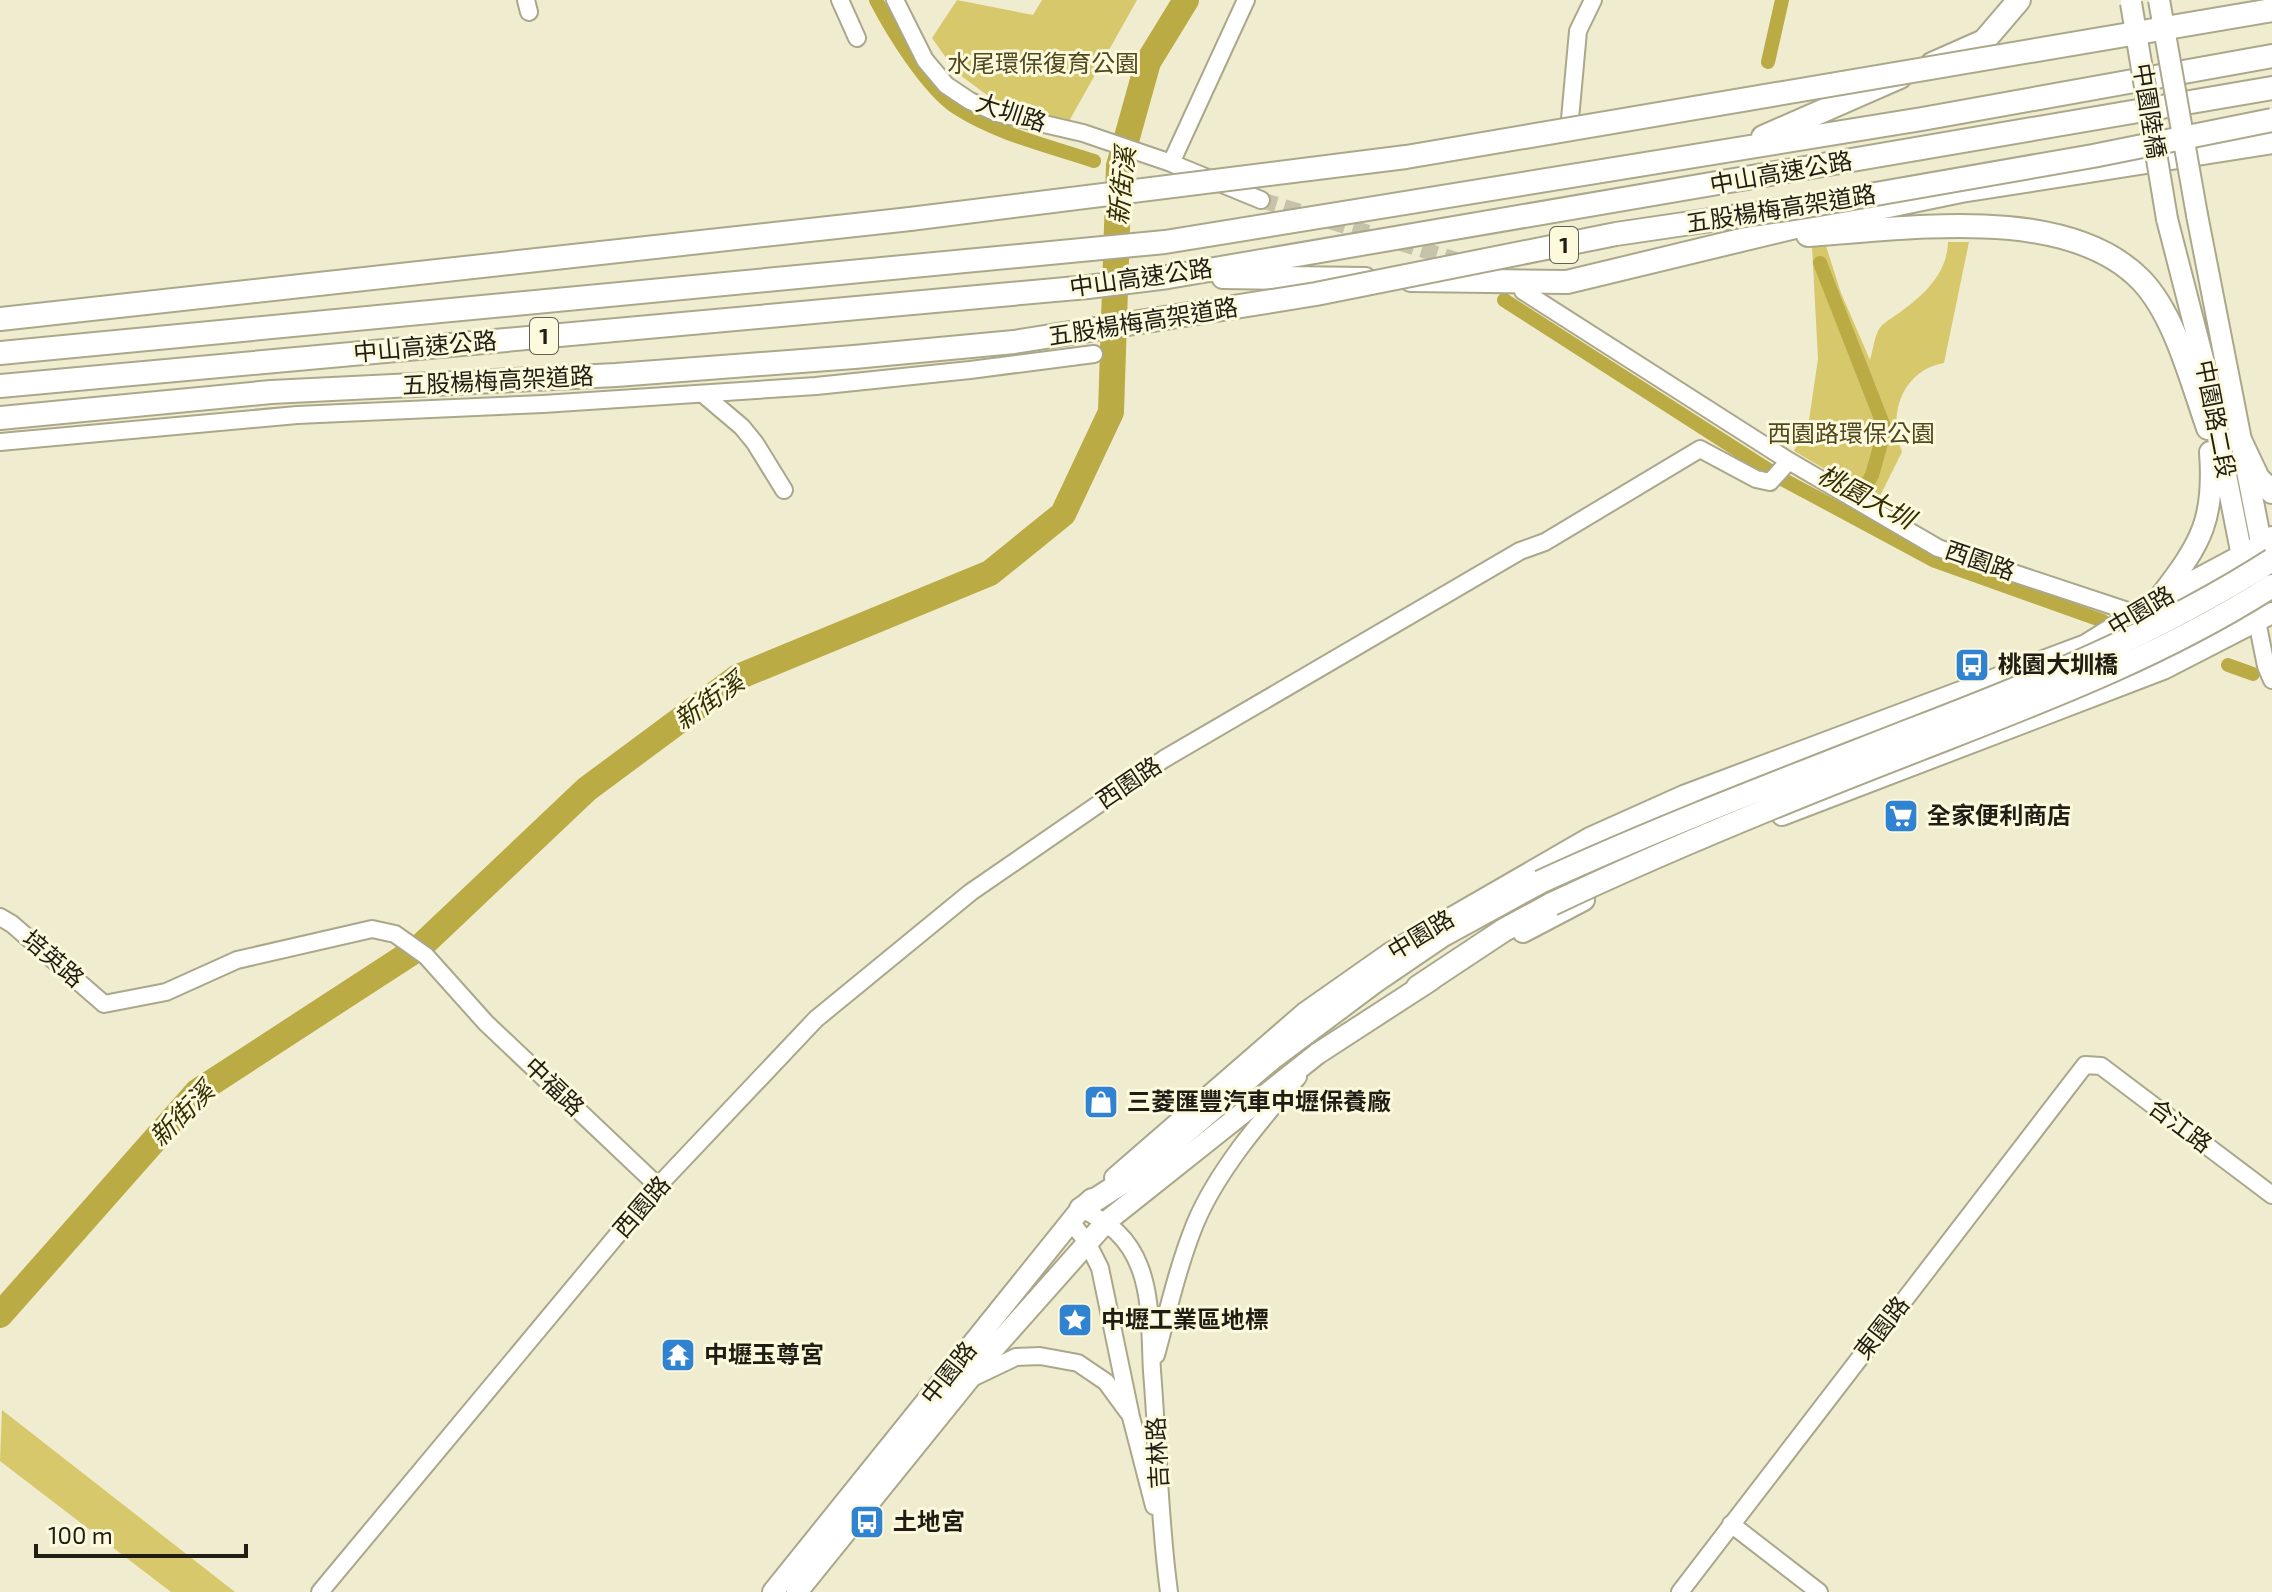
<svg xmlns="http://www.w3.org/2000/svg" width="2272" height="1592" viewBox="0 0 2272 1592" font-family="'Exo 2','Noto Sans TC',sans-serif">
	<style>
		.green { fill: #d7c86b }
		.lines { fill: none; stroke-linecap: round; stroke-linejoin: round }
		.canal { stroke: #bbab44; stroke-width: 14 }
		.river { stroke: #bbab44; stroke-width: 26 }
		.minor-tunnel { stroke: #c6c3aa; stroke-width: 16; stroke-dasharray: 16 8; stroke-linecap: butt }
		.minor-casing { stroke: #aba78b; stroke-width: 20 }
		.major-casing { stroke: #aba78b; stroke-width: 24 }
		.highway-casing { stroke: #aba78b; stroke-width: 26 }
		.minor { stroke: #fff; stroke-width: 16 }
		.major { stroke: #fff; stroke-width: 20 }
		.highway { stroke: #fff; stroke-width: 22 }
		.major-bridge-casing { stroke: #aba78b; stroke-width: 24; stroke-linecap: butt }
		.highway-bridge-casing { stroke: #aba78b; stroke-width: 26; stroke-linecap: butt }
		.major-bridge { stroke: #fff; stroke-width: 20 }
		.highway-bridge { stroke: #fff; stroke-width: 22 }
		.labels { text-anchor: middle; stroke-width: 6; stroke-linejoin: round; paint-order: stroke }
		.shield { fill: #fdf9dc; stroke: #626050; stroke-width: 2 }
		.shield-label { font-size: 22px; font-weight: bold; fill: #201e14 }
		.park-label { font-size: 24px; fill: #50491f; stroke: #fdf9dc }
		.street-label { font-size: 24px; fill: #201e14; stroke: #fdf9dc }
		.poi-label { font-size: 24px; font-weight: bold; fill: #201e14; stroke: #fdf9dc; text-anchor: start }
		.water-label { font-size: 26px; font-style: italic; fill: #332d00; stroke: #fdf9dc }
	</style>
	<rect width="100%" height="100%" fill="#f0eccf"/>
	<path class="green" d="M 957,0 L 1033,15 L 1042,0 L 1137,0 L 1068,123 L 995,101 L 956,72 L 932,38 Z
		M 1948,242 L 1969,242 L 1944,363 C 1902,370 1887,416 1902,452 L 1878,500 L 1794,451 L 1809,420 L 1818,359 L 1812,247 L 1825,243 L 1841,293 L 1870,360 C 1873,350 1874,338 1879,329 C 1884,322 1892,318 1899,313 C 1924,295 1947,274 1948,242 Z
		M 2,1410 L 235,1592 L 171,1592 L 0,1461 Z"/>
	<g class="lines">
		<path class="canal" d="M 876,0 C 892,31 927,88 957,108 C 997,134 1049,146 1094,161
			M 1768,62 L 1782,0
			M 1820,263 L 1885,429 L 1872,475 L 1852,511
			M 1504,300 L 1784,480 L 1935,561 L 2103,621
			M 2228,665 L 2253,674"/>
		<path class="river" d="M 0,1315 L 197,1092 L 420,947 L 587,789 L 738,677 L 990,573 L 1063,514 L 1111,412 L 1119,166 L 1148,62 L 1186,0"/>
		<path class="minor-tunnel" d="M 1261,200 L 1466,263"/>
		<g class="minor-casing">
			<path id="minor" d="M 526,0 L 529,12
				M 840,0 L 857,38
				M 895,0 L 925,60 L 946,85 L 970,101 L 997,113 L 1083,133 L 1171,163 L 1261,200
				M 1569,130 L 1578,31 L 1593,0
				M 1171,163 L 1246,0
				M 1523,291 L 1789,461 L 1938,548 L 2137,614
				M 703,394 L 742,427 L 755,443 L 784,490
				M 0,442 L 297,415 L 543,404 L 816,386 L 970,370 L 1094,354
				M 2257,621 L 2266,666 L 2272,680
				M 0,917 L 12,924 L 104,1004 L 166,992 L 237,960 L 372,929 L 395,934 L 426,956 L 486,1023 L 658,1186
				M 1081,1209 C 1109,1222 1129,1238 1140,1268 C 1152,1300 1150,1337 1152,1371 C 1158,1445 1159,1519 1169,1592
				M 1071,1222 L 1087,1242 L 1100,1268 L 1131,1417 L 1154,1506
				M 1156,1355 C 1168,1311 1178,1266 1195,1224 C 1217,1171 1261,1120 1298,1077
				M 974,1377 L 1016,1357 L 1040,1356 L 1078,1363 L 1106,1382 L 1128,1412
				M 1731,1524 L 1819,1592
				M 320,1592 L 658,1186 L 816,1019 L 971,892 L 1164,759 L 1520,551 L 1545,542 L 1700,449 L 1756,479 L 1770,482 L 1789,461
				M 1680,1592 L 2085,1065 L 2101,1066 L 2272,1195"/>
		</g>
		<g class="major-casing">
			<path id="major" d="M 2197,215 L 2264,558
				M 2167,219 L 2203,359 L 2244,566
				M 2162,594 C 2202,542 2215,518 2210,452
				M 1782,815 L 2163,669 L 2272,613
				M 1523,932 L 1584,900
				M 1115,1178 L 1305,1013 L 1389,954 L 1590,838 L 1686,795 L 2086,645 L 2158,600 L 2261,545
				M 773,1592 L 1081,1209 L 1092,1199
				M 797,1592 L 995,1347 L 1107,1221 L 1317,1054 L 1431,980"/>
		</g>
		<g class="highway-casing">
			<path id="highway" d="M 1932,64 L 1984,41 L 2019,0
				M 1763,137 L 1900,77
				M 1808,235 C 1905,229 2066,203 2141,280 C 2175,315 2192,383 2208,428
				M 1223,277 L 1365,279
				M 1411,280 L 1567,282 L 1845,215 L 1961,191 L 2272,142
				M 0,319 L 910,219
				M 0,353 L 1165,242 L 1922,119 L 2272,56
				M 0,386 L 1088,287 L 1168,277 L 2272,88
				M 0,418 L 271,392 L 616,375 L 854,357
				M 2241,442 L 2258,478 L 2272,492
				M 2261,545 L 2272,538
				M 1418,987 L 1504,930 L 1552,904
				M 1081,1209 L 1137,1173 L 1271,1059 L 1374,982 L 1443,935 L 1540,882"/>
		</g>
		<use href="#minor" class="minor"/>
		<use href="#major" class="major"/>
		<use href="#highway" class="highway"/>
		<g class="major-bridge-casing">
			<path id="major-bridge" d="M 2159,0 L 2197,215
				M 2131,3 L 2167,219"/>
		</g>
		<g class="highway-bridge-casing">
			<path id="highway-bridge" d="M 910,219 L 1406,157 L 2272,10
				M 854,357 L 1014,342 L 1316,294 L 1616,234 L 1807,206 L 2093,156 L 2272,120
				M 1540,882 C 1662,826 1786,779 1911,730 C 2036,682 2158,633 2272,560
				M 1552,904 C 1672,847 1796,797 1920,749 C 2040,702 2163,656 2272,586"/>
		</g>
		<use href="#major-bridge" class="major-bridge"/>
		<use href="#highway-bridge" class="highway-bridge"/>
	</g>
	<defs>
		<g id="bus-square" transform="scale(1.8)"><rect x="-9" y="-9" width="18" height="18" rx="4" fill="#2f83d1" stroke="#fdf9dc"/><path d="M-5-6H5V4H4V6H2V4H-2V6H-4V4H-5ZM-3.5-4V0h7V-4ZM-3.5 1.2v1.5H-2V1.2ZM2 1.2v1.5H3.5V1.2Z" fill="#fff"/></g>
		<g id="supermarket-square" transform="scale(1.8)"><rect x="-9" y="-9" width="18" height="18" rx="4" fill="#2f83d1" stroke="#fdf9dc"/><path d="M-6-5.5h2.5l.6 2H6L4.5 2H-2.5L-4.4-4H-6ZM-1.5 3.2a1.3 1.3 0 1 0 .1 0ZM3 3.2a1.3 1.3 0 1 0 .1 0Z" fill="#fff"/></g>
		<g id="shop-square" transform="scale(1.8)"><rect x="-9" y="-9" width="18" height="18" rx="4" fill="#2f83d1" stroke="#fdf9dc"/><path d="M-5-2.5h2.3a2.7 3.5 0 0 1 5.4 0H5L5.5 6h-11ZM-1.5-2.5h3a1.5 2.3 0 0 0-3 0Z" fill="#fff"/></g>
		<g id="sight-square" transform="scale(1.8)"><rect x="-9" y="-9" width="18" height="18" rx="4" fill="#2f83d1" stroke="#fdf9dc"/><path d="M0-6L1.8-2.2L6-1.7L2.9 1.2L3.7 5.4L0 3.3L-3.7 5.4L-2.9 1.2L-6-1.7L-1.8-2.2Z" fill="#fff"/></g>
		<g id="temple-square" transform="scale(1.8)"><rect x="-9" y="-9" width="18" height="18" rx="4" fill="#2f83d1" stroke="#fdf9dc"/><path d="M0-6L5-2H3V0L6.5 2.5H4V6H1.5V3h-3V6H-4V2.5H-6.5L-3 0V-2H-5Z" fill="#fff"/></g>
	</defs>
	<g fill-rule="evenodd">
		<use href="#bus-square" x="1972" y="665"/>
		<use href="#supermarket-square" x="1901" y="816"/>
		<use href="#shop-square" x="1101" y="1102"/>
		<use href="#sight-square" x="1075" y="1320"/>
		<use href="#temple-square" x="678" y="1355"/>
		<use href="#bus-square" x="867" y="1522"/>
	</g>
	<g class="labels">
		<g class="shield">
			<rect x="1550" y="227" width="28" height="36" rx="6"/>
			<rect x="530" y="318" width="28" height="36" rx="6"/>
		</g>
		<g class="shield-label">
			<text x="1564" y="253">1</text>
			<text x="544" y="344">1</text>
		</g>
		<g class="park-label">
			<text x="1043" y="72">水尾環保復育公園</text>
			<text x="1851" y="442">西園路環保公園</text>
		</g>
		<g class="street-label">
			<text transform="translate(2149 111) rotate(81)" y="8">中園陸橋</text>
			<text transform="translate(1011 113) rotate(18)" y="8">大圳路</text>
			<text transform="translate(1781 173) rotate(-10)" y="8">中山高速公路</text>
			<text transform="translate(1781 209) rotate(-9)" y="8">五股楊梅高架道路</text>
			<text transform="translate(1141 278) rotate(-8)" y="8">中山高速公路</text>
			<text transform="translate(1143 322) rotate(-9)" y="8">五股楊梅高架道路</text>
			<text transform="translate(425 347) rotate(-5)" y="8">中山高速公路</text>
			<text transform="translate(498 381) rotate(-3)" y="8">五股楊梅高架道路</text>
			<text transform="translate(2215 419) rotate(79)" y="8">中園路二段</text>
			<text transform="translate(1980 561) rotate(19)" y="8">西園路</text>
			<text transform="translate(2141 611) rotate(-31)" y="8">中園路</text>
			<text transform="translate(1129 783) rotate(-34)" y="8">西園路</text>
			<text transform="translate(1421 935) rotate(-31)" y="8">中園路</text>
			<text transform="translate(53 959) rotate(41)" y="8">培英路</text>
			<text transform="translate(554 1087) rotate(44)" y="8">中福路</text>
			<text transform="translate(2180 1126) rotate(37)" y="8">合江路</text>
			<text transform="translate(642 1207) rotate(-49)" y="8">西園路</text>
			<text transform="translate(1882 1328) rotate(-52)" y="8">東園路</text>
			<text transform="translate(949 1373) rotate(-51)" y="8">中園路</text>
			<text transform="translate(1158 1453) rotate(-93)" y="8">吉林路</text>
		</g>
		<g class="poi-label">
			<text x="1998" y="673">桃園大圳橋</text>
			<text x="1927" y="824">全家便利商店</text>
			<text x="1127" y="1110">三菱匯豐汽車中壢保養廠</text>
			<text x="1101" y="1328">中壢工業區地標</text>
			<text x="704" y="1363">中壢玉尊宮</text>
			<text x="893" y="1530">土地宮</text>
		</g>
		<g class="water-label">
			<text transform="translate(1122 186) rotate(-84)" y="9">新街溪</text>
			<text transform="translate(1866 497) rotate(28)" y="9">桃園大圳</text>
			<text transform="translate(709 701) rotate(-35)" y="9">新街溪</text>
			<text transform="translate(182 1114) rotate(-45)" y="9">新街溪</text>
		</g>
	</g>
	<path d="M36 1544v12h210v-12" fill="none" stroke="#201e14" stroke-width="4"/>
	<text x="48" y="1544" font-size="24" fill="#201e14" stroke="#fdf9dc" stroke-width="6" paint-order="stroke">100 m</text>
</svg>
